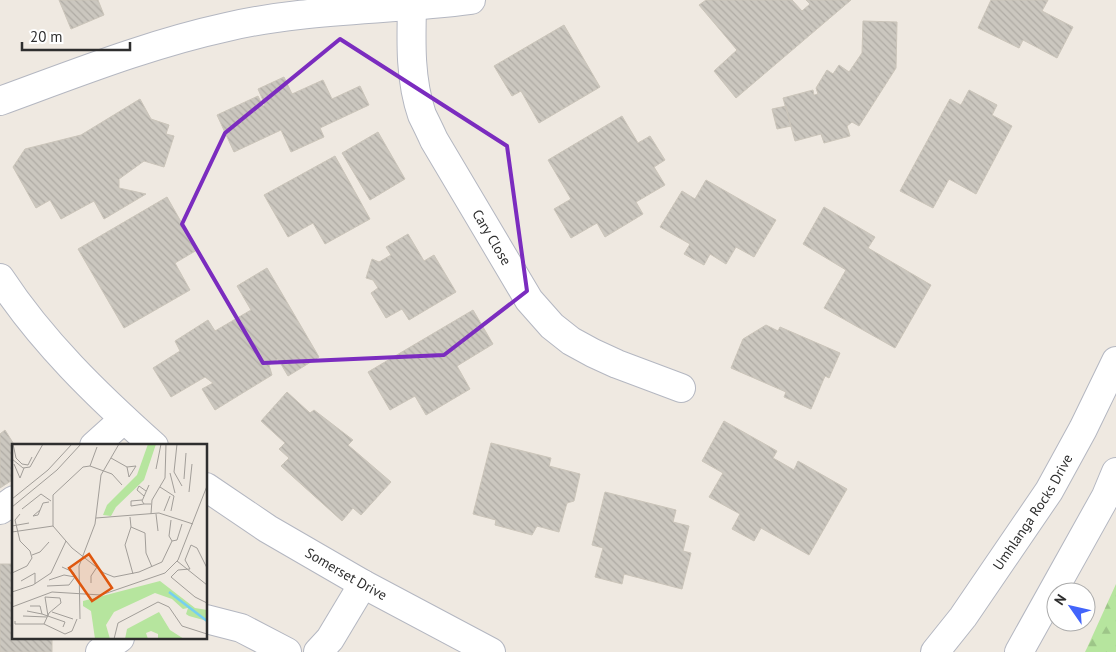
<svg xmlns="http://www.w3.org/2000/svg" width="1116" height="652" viewBox="0 0 1116 652" font-family="'PT Sans',sans-serif">
	<style>
		.forest { fill: url(#forest-firs) }
		.building { fill: url(#building-back-hatch); stroke: #cbc5ba }
		.lines { fill: none; stroke-linecap: round; stroke-linejoin: round }
		.street-casing { stroke: #b4b7c1; stroke-width: 30 }
		.secondary-casing { stroke: #b4b7c1; stroke-width: 30 }
		.street { stroke: #fff; stroke-width: 28 }
		.secondary { stroke: #fff; stroke-width: 28 }
		.marked { fill: none; stroke: #7b2cbf; stroke-width: 4; stroke-linejoin: round }
		.labels { text-anchor: middle; stroke-width: 4; stroke-linejoin: round; paint-order: stroke }
		.street-label { font-size: 14px; fill: #2e2e2e; stroke: #fff }
		.inset-river { fill: none; stroke: #75cff0; stroke-width: 2.5 }
		.inset-road { fill: none; stroke: #a29e99; stroke-width: 1 }
		.view { fill: #df570e; fill-opacity: 0.15; stroke: #df570e; stroke-width: 2.5 }
		.inset-edge { fill: none; stroke: #2e2e2e; stroke-width: 2.5 }
	</style>
	<defs>
		<pattern id="forest-firs" width="22" height="20" patternUnits="userSpaceOnUse" patternTransform="scale(1.25)"><rect width="22" height="20" fill="#b6e59e"/><path d="M5 1l3.5 6h-7zM16 11l3.5 6h-7z" fill="#9dc588"/></pattern>
		<pattern id="building-back-hatch" width="6" height="6" patternUnits="userSpaceOnUse" patternTransform="scale(1.25)"><rect width="6" height="6" fill="#cbc7bf"/><path d="M-1 5l2 2M0 0l6 6M5-1l2 2" fill="none" stroke="#afaba4"/></pattern>
	</defs>
	<rect width="100%" height="100%" fill="#efe9e1"/>
	<path class="forest" d="M 1116,584 L 1116,652 L 1085,652 L 1087,648 Z"/>
	<path class="building" d="M 59,0 L 98,0 L 104,15 L 71,29 Z
		M 706,0 L 792,0 L 802,11 L 810,4 L 806,0 L 851,0 L 736,98 L 714,71 L 737,50 L 699,5 Z
		M 991,0 L 1048,0 L 1042,11 L 1073,27 L 1057,58 L 1023,40 L 1019,48 L 978,28 Z
		M 863,21 L 897,22 L 896,68 L 859,126 L 852,122 L 847,126 L 850,136 L 824,143 L 821,134 L 795,141 L 783,98 L 813,90 L 814,95 L 818,94 L 816,88 L 827,70 L 833,74 L 839,65 L 849,72 L 862,53 Z
		M 564,25 L 600,87 L 539,123 L 521,91 L 512,96 L 494,66 Z
		M 284,77 L 292,94 L 323,80 L 332,99 L 360,86 L 369,105 L 320,128 L 324,137 L 291,152 L 281,130 L 234,152 L 217,115 L 258,96 L 263,106 L 265,105 L 258,89 Z
		M 969,90 L 997,105 L 992,115 L 1012,126 L 976,194 L 949,179 L 933,208 L 900,191 L 950,99 L 961,105 Z
		M 140,99 L 151,119 L 169,125 L 166,134 L 174,136 L 164,167 L 144,161 L 119,179 L 119,188 L 146,194 L 104,219 L 94,201 L 61,219 L 50,200 L 36,208 L 13,167 L 25,149 L 81,135 Z
		M 786,106 L 791,126 L 777,129 L 772,109 Z
		M 622,116 L 638,143 L 650,136 L 665,160 L 654,167 L 665,185 L 636,202 L 643,214 L 605,237 L 597,223 L 571,238 L 554,209 L 571,199 L 548,160 Z
		M 378,132 L 405,179 L 370,200 L 342,153 Z
		M 335,156 L 370,219 L 325,244 L 313,223 L 288,237 L 264,195 Z
		M 706,180 L 776,220 L 754,257 L 736,247 L 726,264 L 710,254 L 704,265 L 684,254 L 690,244 L 660,227 L 682,191 L 695,199 Z
		M 167,197 L 197,250 L 175,263 L 190,290 L 124,328 L 78,249 Z
		M 824,207 L 875,237 L 868,248 L 931,285 L 895,348 L 824,308 L 846,270 L 803,244 Z
		M 408,234 L 424,261 L 434,255 L 456,292 L 409,320 L 402,309 L 386,318 L 371,293 L 378,288 L 373,280 L 366,278 L 372,259 L 379,262 L 391,255 L 386,247 Z
		M 267,268 L 319,357 L 288,376 L 278,359 L 269,365 L 272,375 L 215,410 L 202,389 L 213,383 L 205,377 L 171,397 L 153,368 L 180,351 L 175,341 L 208,320 L 215,331 L 251,310 L 237,286 Z
		M 473,310 L 493,344 L 457,366 L 470,389 L 426,415 L 415,396 L 390,410 L 368,372 Z
		M 766,325 L 778,331 L 780,327 L 840,353 L 829,378 L 825,376 L 811,409 L 784,397 L 786,392 L 731,368 L 743,339 Z
		M 287,392 L 310,413 L 314,410 L 353,440 L 348,445 L 391,482 L 361,515 L 353,508 L 342,521 L 281,466 L 289,458 L 279,449 L 285,443 L 261,421 Z
		M 724,421 L 777,451 L 773,458 L 794,470 L 798,461 L 847,489 L 809,555 L 761,528 L 754,541 L 732,529 L 740,514 L 709,497 L 723,473 L 702,461 Z
		M 5,430 L 15,446 L 14,446 L 14,479 L 0,488 L 0,434 Z
		M 491,443 L 551,458 L 549,466 L 580,474 L 574,501 L 567,503 L 559,532 L 537,526 L 532,535 L 495,525 L 496,520 L 473,514 Z
		M 605,492 L 676,510 L 673,522 L 689,526 L 683,551 L 691,553 L 682,589 L 624,574 L 622,584 L 595,577 L 603,548 L 592,545 Z
		M 0,564 L 14,564 L 14,638 L 52,638 L 52,652 L 0,652 Z"/>
	<g class="lines">
		<g class="street-casing">
			<g id="street">
				<path id="s1" d="M 412,7 C 411,43 410,80 422,115 C 426,123 430,131 434,140 L 529,300 L 552,326 L 571,341 L 593,353 L 617,364 L 681,388"/>
				<path d="M 0,101 C 74,74 149,44 227,27 C 307,8 390,11 471,0"/>
				<path d="M 0,278 C 42,342 97,395 154,446"/>
				<path d="M 94,446 L 124,419"/>
				<path id="s2" d="M 206,487 L 268,529 L 363,584 L 491,652"/>
				<path d="M 0,510 L 14,500"/>
				<path d="M 206,619 L 241,628 L 287,652"/>
				<path d="M 100,652 L 120,638"/>
				<path d="M 318,652 L 330,639 L 363,584"/>
			</g>
		</g>
		<g class="secondary-casing">
			<g id="secondary">
				<path id="s3" d="M 935,652 L 963,617 L 1049,491 L 1083,429 L 1116,361"/>
				<path d="M 1019,652 L 1106,496 L 1116,472"/>
			</g>
		</g>
		<use href="#street" class="street"/>
		<use href="#secondary" class="secondary"/>
	</g>
	<path class="marked" d="M 340,39 L 507,146 L 527,291 L 444,355 L 263,363 L 182,224 L 225,133 Z"/>
	<g class="labels">
		<g class="street-label">
			<text dy="5" stroke="none"><textPath href="#s1" startOffset="250">Cary Close</textPath></text>
			<text dy="5" stroke="none"><textPath href="#s3" startOffset="171">Umhlanga Rocks Drive</textPath></text>
			<text dy="5" stroke="none"><textPath href="#s2" startOffset="165">Somerset Drive</textPath></text>
		</g>
	</g>
	<g transform="translate(12 444)">
		<rect width="195" height="195" fill="#efe9e1"/>
		<path d="M 136,0 L 144,0 L 132,36 L 104,63 L 99,72 L 91,71 L 95,61 L 125,31 ZM 148,137 L 183,164 L 195,166 L 195,177 L 177,172 L 174,170 L 176,164 L 171,165 L 160,155 L 143,149 L 102,168 L 94,181 L 98,195 L 83,195 L 79,167 L 71,162 L 71,157 ZM 147,168 L 158,186 L 172,195 L 146,195 L 146,190 L 139,187 L 134,189 L 136,195 L 113,195 L 115,185 Z" fill="#b6e59e"/>
		<path class="inset-river" d="M 157,148 L 195,177"/>
		<path class="inset-road" d="M 1,0 L 4,14 L 10,20 L 16,21 L 20,13M 99,14 L 115,23 L 124,22 L 117,33 L 115,23M 0,15 L 11,24 L 18,23 L 31,0M 2,20 L 8,34 L 12,24M 78,22 L 85,3M 144,25 L 149,0M 162,28 L 165,0M 162,28 L 170,42M 158,29 L 163,49M 172,35 L 174,9M 110,41 L 100,30 L 78,22 L 71,23 L 41,51 L 41,82 L 60,104 L 92,129 L 102,133 L 127,128 L 150,118 L 160,97M 137,41 L 130,57 L 132,60 L 139,60M 148,43 L 162,52 L 159,67M 177,48 L 180,20M 132,52 L 125,46 L 127,42 L 134,47M 0,55 L 36,26 L 60,0M 130,56 L 119,57 L 119,62 L 132,60M 0,63 L 45,26 L 69,0M 10,65 L 29,50 L 39,57M 28,66 L 21,72 L 26,71 L 31,59 L 37,58M 152,67 L 158,52M 139,70 L 140,56 L 153,34 L 154,0M 144,70 L 146,87M 118,73 L 119,83 L 113,101 L 121,130M 84,74 L 147,69 L 181,80M 159,76 L 157,92 L 160,97M 0,82 L 17,79M 119,83 L 133,89 L 134,109 L 140,123M 0,88 L 41,82M 160,97 L 165,96 L 170,80M 20,111 L 28,108 L 37,98M 165,117 L 195,141M 50,123 L 61,128 L 64,133M 195,124 L 185,104 L 179,101 L 173,116 L 178,125 L 166,126 L 159,133 L 183,153 L 195,159M 0,129 L 15,122 L 20,114 L 18,107 L 8,97 L 3,76 L 8,70M 9,137 L 23,129 L 23,140M 79,139 L 79,132 L 85,123M 35,142 L 57,141 L 63,133 L 52,131 L 37,136M 0,148 L 21,141 L 39,129 L 54,97M 18,162 L 28,162 L 30,170 L 53,178 L 51,183M 0,163 L 40,148 L 89,151 L 153,129 L 166,116 L 195,42M 15,167 L 30,170M 40,168 L 61,175M 11,172 L 35,173M 68,175 L 67,122 L 83,80 L 89,31 L 107,0M 3,177 L 3,180 L 32,180 L 53,190 L 60,187 L 65,175M 32,180 L 37,169 L 49,159 L 48,154 L 33,153 L 36,172M 102,195 L 106,179 L 146,158 L 157,163 L 170,182 L 195,190"/>
		<path class="view" d="M 77,110 L 100,144 L 80,157 L 57,124 Z"/>
		<rect width="195" height="195" class="inset-edge"/>
	</g>
	<g transform="translate(1071 607) rotate(304)"><circle r="24" fill="#ffffff" stroke="#ababab"/>
	<path d="M0-4L9 19L0 12L-9 19Z" fill="#4264fb"/>
	<text y="-8" font-size="14" font-weight="bold" text-anchor="middle" fill="#2e2e2e">N</text>
	</g>
	<path d="M22 42v8h108v-8" fill="none" stroke="#2e2e2e" stroke-width="2.5"/>
	<text x="30" y="42" font-size="15" fill="#2e2e2e" stroke="#ffffff" stroke-width="4" paint-order="stroke">20 m</text>
</svg>
